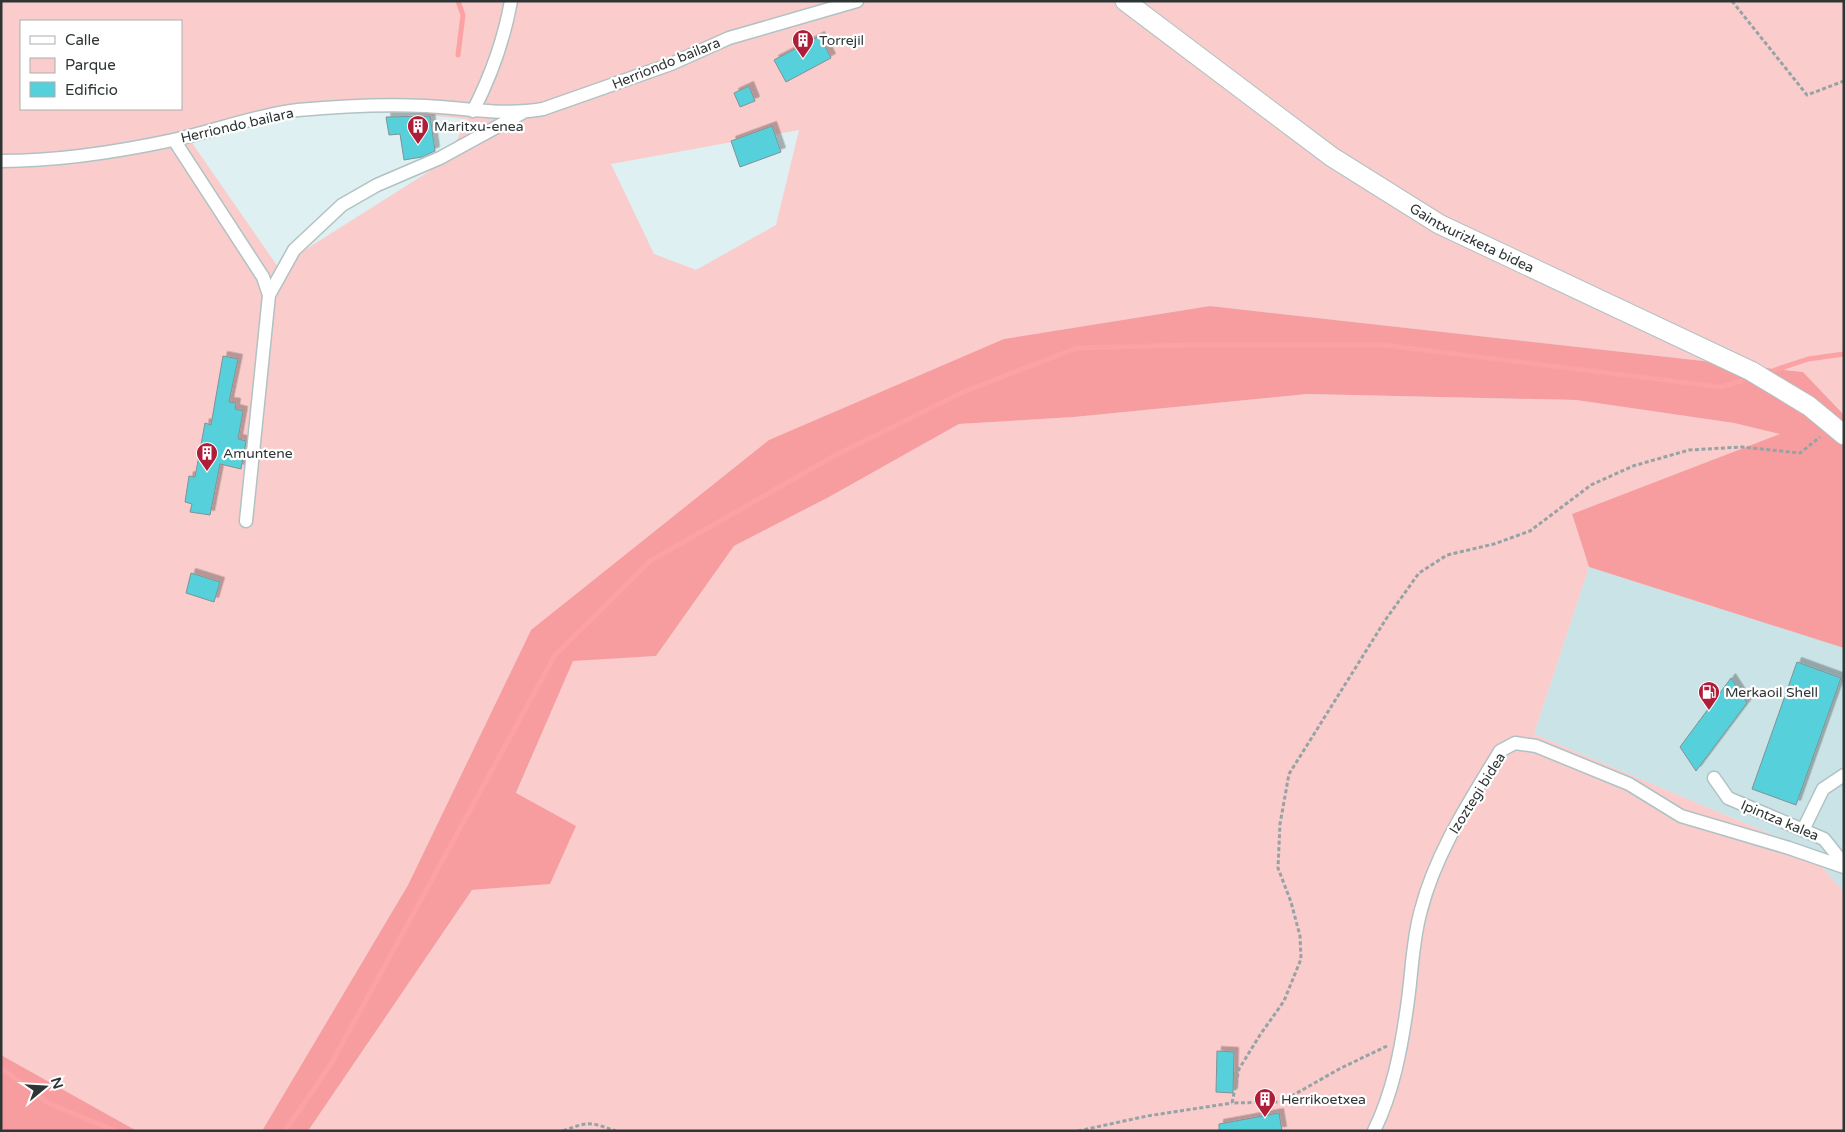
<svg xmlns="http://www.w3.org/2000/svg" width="1845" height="1132" viewBox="0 0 1845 1132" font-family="'Varela Round',sans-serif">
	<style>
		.built { fill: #c9e3e6 }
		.green { fill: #facccc; fill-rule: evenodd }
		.forest { fill: #f79d9f }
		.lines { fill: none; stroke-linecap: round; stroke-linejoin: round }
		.stream { stroke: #fca1a4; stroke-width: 5 }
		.building { fill: #56d0da; stroke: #829294; filter: url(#shadow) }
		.street-casing { stroke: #b1c2c3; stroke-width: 15 }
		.secondary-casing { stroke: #b1c2c3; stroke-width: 21 }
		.path { stroke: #96a3a4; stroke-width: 3; stroke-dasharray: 4 2.5; stroke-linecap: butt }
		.street { stroke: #fff; stroke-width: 12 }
		.secondary { stroke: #fff; stroke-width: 19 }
		.labels { text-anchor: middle; stroke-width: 4.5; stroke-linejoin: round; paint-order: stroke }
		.poi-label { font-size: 14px; fill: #2e3535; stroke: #fff; text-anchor: start }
		.street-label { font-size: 14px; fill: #2e3535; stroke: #fff }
	</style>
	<defs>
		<filter id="shadow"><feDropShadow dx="4.5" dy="-4.5" stdDeviation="0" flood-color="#0004"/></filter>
	</defs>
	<rect width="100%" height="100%" fill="#def0f1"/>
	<path class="built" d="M 1589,567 L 1844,648 L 1844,892 L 1806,849 L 1534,734 Z"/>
	<path class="green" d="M 1,1 L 1844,1 L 1844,415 L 1803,372 L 1210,306 L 1004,339 L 531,630 L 408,885 L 262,1131 L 137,1131 L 1,1055 ZM 21,21 L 181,21 L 181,109 L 21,109 ZM 338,106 L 467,119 L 447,160 L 278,267 L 190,140 ZM 799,130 L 776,225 L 696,270 L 654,254 L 611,164 Z
		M 1307,394 L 1576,400 L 1734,423 L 1782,434 L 1572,514 L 1589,567 L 1534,734 L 1806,849 L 1844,892 L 1844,1131 L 308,1131 L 472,890 L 551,883 L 516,794 L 573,660 L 656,656 L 734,546 L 829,497 L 959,424 L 1074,417 Z"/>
	<path class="forest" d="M 1210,306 L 1803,372 L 1844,415 L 1844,648 L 1589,567 L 1572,514 L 1780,434 L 1734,423 L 1576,400 L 1307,394 L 1074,417 L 959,424 L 829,497 L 734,546 L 656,656 L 573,661 L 516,793 L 576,826 L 550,884 L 472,890 L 308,1131 L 262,1131 L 408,885 L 531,630 L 769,440 L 1004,339 Z
		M 1,1055 L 137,1131 L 6,1131 L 1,1128 Z"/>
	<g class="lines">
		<path class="stream" d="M 458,1 L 463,15 L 458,55
			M 1775,370 L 1808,359 L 1844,354
			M 1,1068 L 50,1104 L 116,1131
			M 285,1131 L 331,1064 L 555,655 L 650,561 L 832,457 L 963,392 L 1077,348 L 1189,345 L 1383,345 L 1721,387 L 1741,381"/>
	</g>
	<path class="building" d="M 820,36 L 831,58 L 786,82 L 774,60 Z
		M 749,86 L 755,101 L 740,107 L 734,93 Z
		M 430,116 L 435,151 L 422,157 L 404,160 L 400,134 L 389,135 L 386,117 Z
		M 772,126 L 781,152 L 740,167 L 731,141 Z
		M 223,356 L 238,359 L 229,402 L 236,403 L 235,409 L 243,411 L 238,439 L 246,441 L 241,469 L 220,464 L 210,515 L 190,512 L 192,504 L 185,502 L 189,476 L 195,477 L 205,423 L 211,425 Z
		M 191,573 L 220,582 L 214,602 L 186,593 Z
		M 1797,662 L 1841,678 L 1796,805 L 1752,789 Z
		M 1731,678 L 1747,703 L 1696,771 L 1680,747 Z
		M 1217,1051 L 1234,1052 L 1233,1093 L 1216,1092 Z
		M 1279,1113 L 1282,1131 L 1219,1131 L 1219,1124 Z"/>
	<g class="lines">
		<g class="street-casing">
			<path id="street" d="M 473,111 C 491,76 504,40 511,1
				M 174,140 L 263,277 L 269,295 L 246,521
				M 1,161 C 59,161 117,152 173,140 C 215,131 256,115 298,110 C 341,106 384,104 426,106 C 466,108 503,116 543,109 L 671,64 L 729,38 L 857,1
				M 269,295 L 294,250 L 342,205 L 377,185 L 440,158 L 522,113
				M 1714,778 L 1728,798 L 1824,839 L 1844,864
				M 1803,830 L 1823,789 L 1844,775
				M 1374,1131 C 1393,1092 1401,1050 1407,1007 C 1412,975 1412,941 1421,910 C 1436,852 1470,801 1500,751 L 1515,743 L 1536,746 L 1629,784 L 1681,816 L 1789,848 L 1844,867"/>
		</g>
		<g class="secondary-casing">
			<g id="secondary">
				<path id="s1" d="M 1125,1 L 1332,157 L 1439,224 L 1751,371 L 1809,406 L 1844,435"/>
			</g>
		</g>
		<path class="path" d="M 1732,1 L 1807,95 L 1844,81
			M 1387,1046 L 1341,1068 L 1281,1102 L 1232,1103 L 1239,1069 L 1260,1035 L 1284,1001 L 1301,959 L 1300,936 L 1291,902 L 1278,868 L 1280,824 L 1289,774 L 1386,619 L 1419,573 L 1447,555 L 1494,544 L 1530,531 L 1591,485 L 1633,466 L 1689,450 L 1742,447 L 1800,453 L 1820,437
			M 563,1131 C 589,1121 590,1122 616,1131
			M 1078,1131 L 1147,1116 L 1232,1103"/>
		<use href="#street" class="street"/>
		<use href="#secondary" class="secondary"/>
	</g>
	<defs>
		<g id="building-pin" transform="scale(1.125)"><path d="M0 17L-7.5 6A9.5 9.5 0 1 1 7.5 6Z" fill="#b01d38" stroke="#fff"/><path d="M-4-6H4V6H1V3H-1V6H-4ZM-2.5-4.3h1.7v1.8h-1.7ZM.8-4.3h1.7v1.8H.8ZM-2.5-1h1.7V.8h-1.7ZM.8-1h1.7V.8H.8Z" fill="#fff"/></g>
		<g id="fuel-pin" transform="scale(1.125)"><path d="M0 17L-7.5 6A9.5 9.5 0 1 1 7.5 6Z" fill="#b01d38" stroke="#fff"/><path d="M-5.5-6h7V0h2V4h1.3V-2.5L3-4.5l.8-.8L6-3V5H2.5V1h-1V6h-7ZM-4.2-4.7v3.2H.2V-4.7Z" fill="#fff"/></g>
	</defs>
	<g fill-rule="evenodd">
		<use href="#building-pin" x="803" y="40"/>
		<use href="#building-pin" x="418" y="126"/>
		<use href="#building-pin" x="207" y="453"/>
		<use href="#fuel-pin" x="1709" y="692"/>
		<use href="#building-pin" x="1265" y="1099"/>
	</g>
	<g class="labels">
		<g class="poi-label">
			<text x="819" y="45">Torrejil</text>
			<text x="434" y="131">Maritxu-enea</text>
			<text x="223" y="458">Amuntene</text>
			<text x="1725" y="697">Merkaoil Shell</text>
			<text x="1281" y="1104">Herrikoetxea</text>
		</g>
		<g class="street-label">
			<text transform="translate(666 63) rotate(-22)" y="5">Herriondo bailara</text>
			<text transform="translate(237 125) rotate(-13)" y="5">Herriondo bailara</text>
			<text dy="5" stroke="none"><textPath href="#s1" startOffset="421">Gaintxurizketa bidea</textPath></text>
			<text transform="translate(1477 793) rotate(-58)" y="5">Izoztegi bidea</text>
			<text transform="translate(1780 820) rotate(23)" y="5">Ipintza kalea</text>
		</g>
	</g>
	<rect width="1845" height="1132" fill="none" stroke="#2e3535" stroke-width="5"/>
	<rect x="20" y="20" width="162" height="90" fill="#ffffff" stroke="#abaeae"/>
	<rect x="30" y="36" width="25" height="8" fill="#ffffff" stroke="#abaeae"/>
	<text x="65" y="45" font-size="15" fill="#2e3535">Calle</text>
	<rect x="30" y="58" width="25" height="15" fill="#facccc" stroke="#abaeae"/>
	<text x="65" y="70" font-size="15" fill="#2e3535">Parque</text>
	<rect x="30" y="82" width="25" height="15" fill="#56d0da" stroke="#abaeae"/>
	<text x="65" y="95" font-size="15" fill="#2e3535">Edificio</text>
	<g transform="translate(45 1087) rotate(72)" stroke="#ffffff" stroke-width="4" paint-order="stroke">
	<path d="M0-4L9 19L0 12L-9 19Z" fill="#2e3535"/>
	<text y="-8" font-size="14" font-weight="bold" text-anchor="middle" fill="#2e3535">N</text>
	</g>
</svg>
